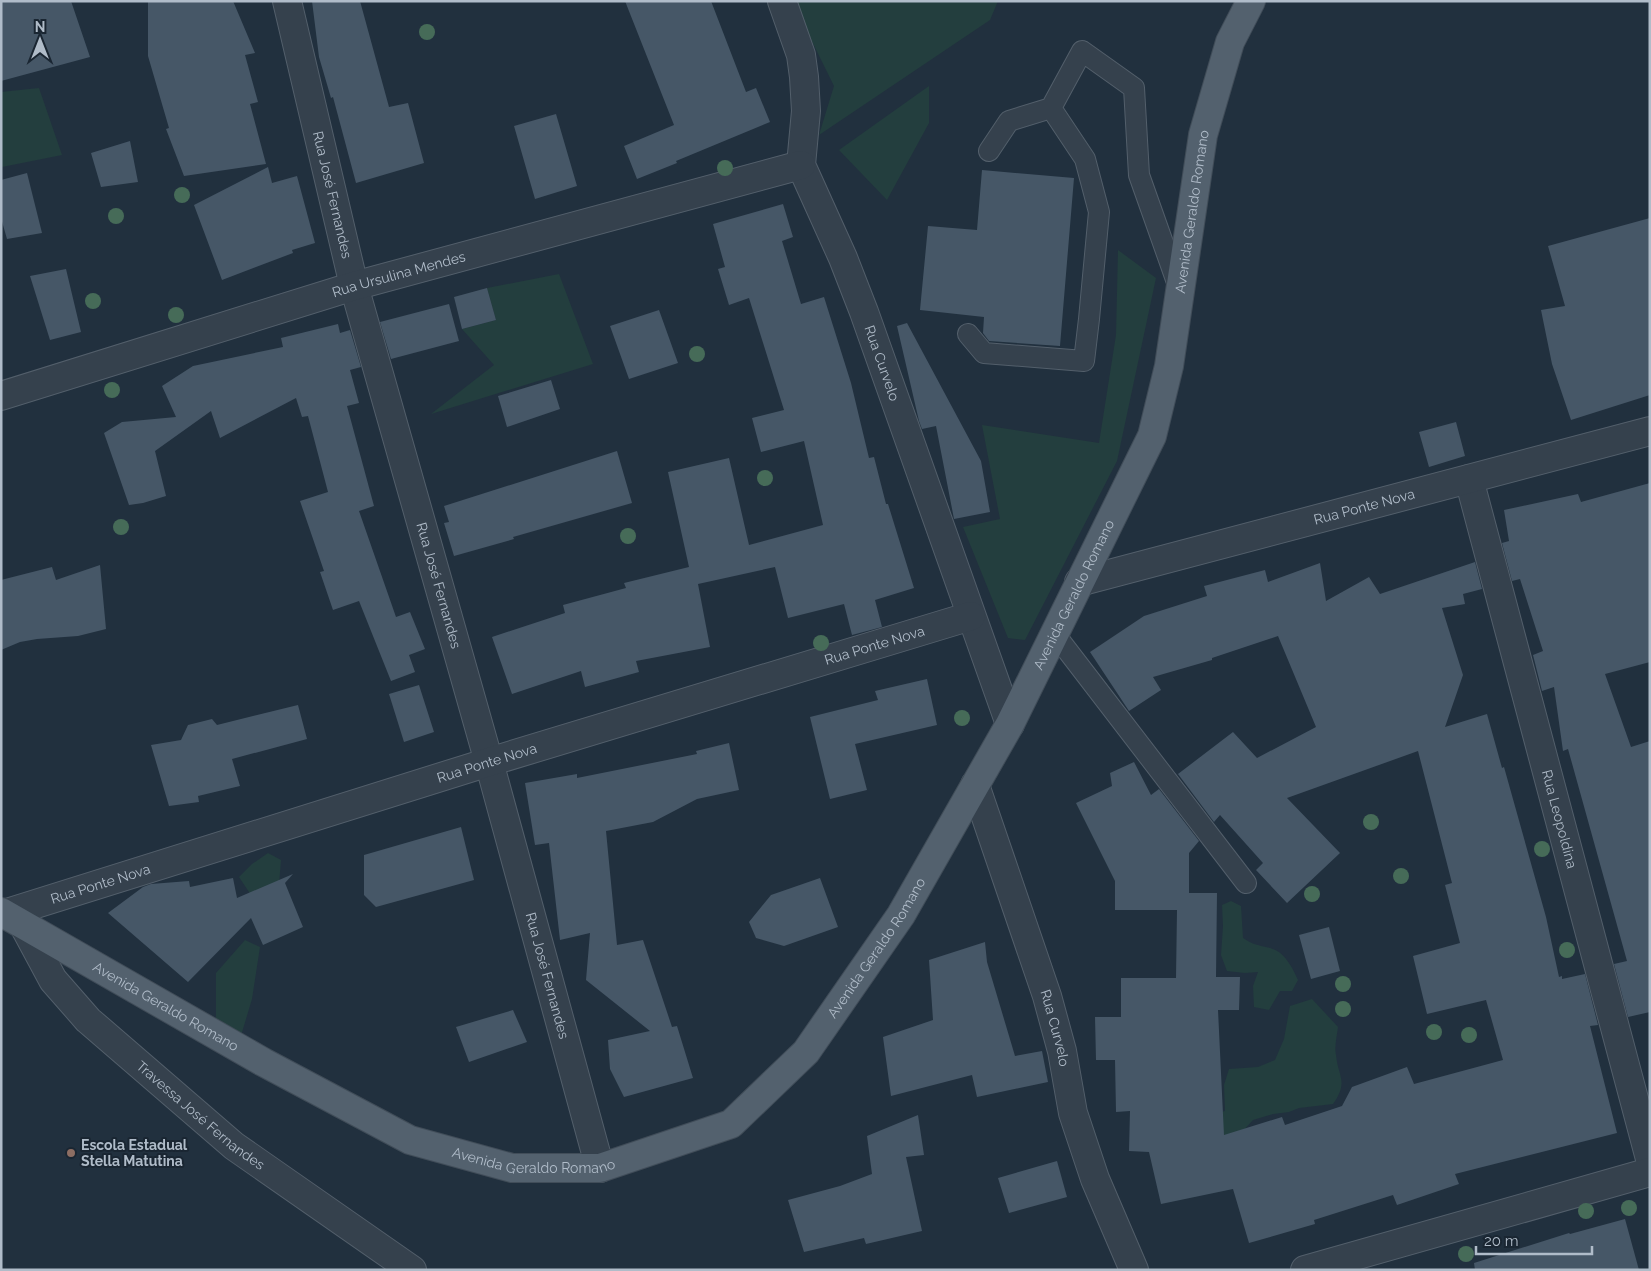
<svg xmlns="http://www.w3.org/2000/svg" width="1651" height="1271" viewBox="0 0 1651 1271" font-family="Raleway,sans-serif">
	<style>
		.green { fill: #233e3e }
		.building { fill: #465767 }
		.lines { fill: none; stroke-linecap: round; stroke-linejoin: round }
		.service-casing { stroke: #535f6b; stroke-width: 22 }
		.minor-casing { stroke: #535f6b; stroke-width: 30 }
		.primary-casing { stroke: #414d59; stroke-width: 30 }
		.service { stroke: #35414d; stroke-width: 20 }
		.minor { stroke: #35414d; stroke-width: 28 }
		.primary { stroke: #53616e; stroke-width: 28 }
		.tree { fill: #466b58 }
		.education-dot { fill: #8d6e63; stroke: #1a2632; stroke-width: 2 }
		.labels { text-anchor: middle; stroke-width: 4; stroke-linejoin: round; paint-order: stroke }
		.street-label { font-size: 14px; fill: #b0bcc9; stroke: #1a2632 }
		.poi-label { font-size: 14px; font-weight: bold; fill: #b0bcc9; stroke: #1a2632; text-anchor: start }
	</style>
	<rect width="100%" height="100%" fill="#21303e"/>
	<path class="green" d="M 793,1 L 998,1 L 990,20 L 819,135 L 834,86 L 793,3 Z
		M 929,86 L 929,123 L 887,200 L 839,150 Z
		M 39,88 L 62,155 L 2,167 L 1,92 Z
		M 1118,250 L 1156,278 L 1117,461 L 1025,640 L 1008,638 L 963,527 L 1000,519 L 982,425 L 1099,443 L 1116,335 Z
		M 559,274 L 593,364 L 431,414 L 494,365 L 462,329 L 496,320 L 487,288 Z
		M 268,853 L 281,860 L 279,884 L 251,895 L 239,877 L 252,864 Z
		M 1231,901 L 1241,906 L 1243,938 C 1253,945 1258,945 1270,948 C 1285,952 1292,967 1298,980 L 1292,991 L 1280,991 L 1269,1010 L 1254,1007 L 1253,986 L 1258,972 L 1245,973 L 1227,971 L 1221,955 L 1223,926 L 1222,905 Z
		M 245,940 L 260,947 L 252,999 L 240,1039 L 216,1022 L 216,973 Z
		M 1312,999 L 1338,1027 C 1337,1036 1334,1047 1336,1055 C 1338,1077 1349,1081 1333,1104 L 1299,1108 L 1289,1112 L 1273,1114 L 1253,1120 L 1228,1147 L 1217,1113 L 1225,1111 L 1224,1085 L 1229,1069 L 1258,1067 L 1275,1060 L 1284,1039 L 1290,1006 Z"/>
	<path class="building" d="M 1,1 L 71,1 L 90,57 L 1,81 Z
		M 148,1 L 233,1 L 255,53 L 245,55 L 258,102 L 250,104 L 266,164 L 184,176 L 166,129 L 169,128 L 148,56 Z
		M 312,1 L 360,1 L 389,107 L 408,103 L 424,163 L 356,183 L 333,97 L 331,98 L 319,57 Z
		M 625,1 L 711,1 L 746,92 L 756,88 L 770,122 L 676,161 L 677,163 L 637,179 L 624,146 L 674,125 Z
		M 556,114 L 577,186 L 535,199 L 514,126 Z
		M 130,141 L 138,182 L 101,187 L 91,153 Z
		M 268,167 L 272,183 L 297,176 L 315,243 L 292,250 L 293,253 L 222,280 L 194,205 Z
		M 982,170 L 1074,178 L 1060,346 L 989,341 L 983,333 L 984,317 L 920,310 L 928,226 L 977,230 Z
		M 27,173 L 42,233 L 7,239 L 1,218 L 1,180 Z
		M 783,204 L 793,237 L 782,241 L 801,304 L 824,297 L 851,383 L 869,458 L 874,457 L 886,504 L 888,504 L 914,588 L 875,600 L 882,627 L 852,635 L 844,604 L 788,618 L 775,567 L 698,584 L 710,647 L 636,661 L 639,672 L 585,687 L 581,671 L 512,694 L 492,637 L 565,613 L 563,605 L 626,588 L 624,583 L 689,567 L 668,472 L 729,458 L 749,545 L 823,525 L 804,441 L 761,452 L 752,418 L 784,410 L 749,298 L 729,305 L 718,269 L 725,267 L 713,224 Z
		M 1650,218 L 1650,395 L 1571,420 L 1552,364 L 1541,310 L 1565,306 L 1548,246 Z
		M 66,269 L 81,332 L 50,340 L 30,276 Z
		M 487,288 L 496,320 L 462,329 L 454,297 Z
		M 449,304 L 459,341 L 391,359 L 380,322 Z
		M 659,310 L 678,363 L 629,379 L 610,326 Z
		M 907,323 L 981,461 L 990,512 L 954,519 L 936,426 L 922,429 L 919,421 L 897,326 Z
		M 338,324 L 340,333 L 350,330 L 361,367 L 350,370 L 359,403 L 347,406 L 374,506 L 359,511 L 396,617 L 410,612 L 425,649 L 409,655 L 415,672 L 391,681 L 359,601 L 333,610 L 320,572 L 324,571 L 300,501 L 328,492 L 308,416 L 302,417 L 296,398 L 220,438 L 211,411 L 155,451 L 166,496 L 143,503 L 129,505 L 104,433 L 122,422 L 176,417 L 162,386 L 193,366 L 283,347 L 281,338 Z
		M 551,380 L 560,409 L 507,427 L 498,396 Z
		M 1456,422 L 1465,456 L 1429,467 L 1419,432 Z
		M 617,451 L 632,503 L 513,537 L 514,539 L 454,556 L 444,523 L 449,522 L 444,506 Z
		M 1650,483 L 1650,662 L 1605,674 L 1631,747 L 1650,741 L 1650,1012 L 1628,1017 L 1614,964 L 1627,961 L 1568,749 L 1563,751 L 1554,687 L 1542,691 L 1533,655 L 1543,651 L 1520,579 L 1512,581 L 1502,543 L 1509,541 L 1504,510 L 1578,494 L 1581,502 Z
		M 1475,562 L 1482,589 L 1463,594 L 1465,604 L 1442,608 L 1463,675 L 1445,727 L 1487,714 L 1502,768 L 1504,767 L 1546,917 L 1559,977 L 1562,976 L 1562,979 L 1585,974 L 1598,1025 L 1590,1026 L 1617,1133 L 1455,1174 L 1459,1184 L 1397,1205 L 1393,1195 L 1314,1220 L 1315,1224 L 1249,1243 L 1233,1189 L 1161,1204 L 1149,1152 L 1129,1151 L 1130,1111 L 1116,1112 L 1115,1060 L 1096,1060 L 1095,1017 L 1121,1017 L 1121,978 L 1176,978 L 1177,910 L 1115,910 L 1115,881 L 1076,803 L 1112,786 L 1110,773 L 1134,762 L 1151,795 L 1159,789 L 1199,841 L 1189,853 L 1189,893 L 1217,893 L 1216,977 L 1240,977 L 1239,1010 L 1218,1010 L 1224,1135 L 1282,1117 L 1285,1125 L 1342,1106 L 1352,1087 L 1407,1067 L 1414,1084 L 1503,1060 L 1486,1000 L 1427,1014 L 1413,956 L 1460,943 L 1445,885 L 1452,883 L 1418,751 L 1287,798 L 1340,853 L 1287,903 L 1256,870 L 1263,863 L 1220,815 L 1214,822 L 1178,774 L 1233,732 L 1257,758 L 1316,727 L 1278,636 L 1212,658 L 1212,660 L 1153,677 L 1161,690 L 1129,711 L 1090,652 L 1144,616 L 1207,596 L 1204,586 L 1265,570 L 1268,582 L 1320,563 L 1326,601 L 1369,577 L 1380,594 Z
		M 100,565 L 106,629 L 78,636 L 37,639 L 20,642 L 1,650 L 1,580 L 52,567 L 56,580 Z
		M 927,679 L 937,725 L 855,744 L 867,790 L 830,799 L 810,717 L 878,700 L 875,691 Z
		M 419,685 L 434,732 L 404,742 L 389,694 Z
		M 298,705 L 307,739 L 232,759 L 240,786 L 198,796 L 199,802 L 169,806 L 151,745 L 181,740 L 188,725 L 212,719 L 217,725 Z
		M 729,743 L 739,790 L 697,799 L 653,822 L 606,831 L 617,945 L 643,940 L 672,1027 L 677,1026 L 693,1078 L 624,1097 L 610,1069 L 608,1040 L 650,1031 L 586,980 L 590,933 L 560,940 L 549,843 L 535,845 L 525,783 L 577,774 L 577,778 L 697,754 L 696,751 Z
		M 461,827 L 474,880 L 376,907 L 364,895 L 364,855 Z
		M 293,874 L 285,883 L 303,927 L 263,945 L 251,918 L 188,982 L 108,913 L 143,887 L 151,884 L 189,881 L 190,887 L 233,878 L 237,898 Z
		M 820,878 L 838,927 L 784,946 L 756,938 L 749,922 L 771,895 Z
		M 1329,927 L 1340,971 L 1311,979 L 1299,935 Z
		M 985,942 L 987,962 L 1015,1056 L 1042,1051 L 1048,1082 L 977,1097 L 972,1075 L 891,1096 L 883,1037 L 933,1020 L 929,960 Z
		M 513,1010 L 527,1042 L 469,1062 L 456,1027 Z
		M 918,1115 L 924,1155 L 906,1157 L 922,1231 L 866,1244 L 864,1238 L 804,1252 L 788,1200 L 840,1186 L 872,1174 L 867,1136 Z
		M 1057,1161 L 1067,1197 L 1009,1213 L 998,1178 Z
		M 1625,1219 L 1639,1270 L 1475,1270 L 1474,1263 L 1569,1233 L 1570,1234 Z"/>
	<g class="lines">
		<g class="service-casing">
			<path id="service" d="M 989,151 L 1009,121 L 1051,108 L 1082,51 L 1134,88 L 1139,175 L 1179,288
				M 968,334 L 984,353 L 1084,361 L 1089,319 L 1099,212 L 1085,159 L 1051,108
				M 1054,633 L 1246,883"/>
		</g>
		<g class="minor-casing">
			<g id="minor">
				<path id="s1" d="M 287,1 L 354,286 L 489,762 L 600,1168"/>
				<path id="s2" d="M 782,1 L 801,55 L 804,77 L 806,111 L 801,165 L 843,258 L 864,312 L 1010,724"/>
				<path id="s3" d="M 1,396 L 354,286 L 801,165"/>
				<path id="s4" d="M 1469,479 L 1650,1159"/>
				<path id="s5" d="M 1079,582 L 1650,431"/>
				<path id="s6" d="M 975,785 L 1047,996 L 1062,1051 L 1073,1113 L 1095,1179 L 1134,1270"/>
				<path id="s7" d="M 4,914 L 489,762 L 971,616"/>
				<path id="s8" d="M 24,926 L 53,980 L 88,1020 L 234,1146 L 412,1270"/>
				<path d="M 1305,1270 L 1650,1172"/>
			</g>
		</g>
		<g class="primary-casing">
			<g id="primary">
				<path id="s9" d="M 1,912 L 263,1062 L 410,1140 L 512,1168 L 600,1168 L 731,1124 L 806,1052 L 901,915 L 1010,724 L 1152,436 L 1169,366 L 1203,135 L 1230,42 L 1251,1"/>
			</g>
		</g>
		<use href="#service" class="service"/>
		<use href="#minor" class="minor"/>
		<use href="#primary" class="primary"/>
	</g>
	<g class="tree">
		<circle cx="427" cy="32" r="8"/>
		<circle cx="725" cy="168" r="8"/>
		<circle cx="182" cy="195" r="8"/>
		<circle cx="116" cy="216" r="8"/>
		<circle cx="93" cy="301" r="8"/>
		<circle cx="176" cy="315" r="8"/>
		<circle cx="697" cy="354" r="8"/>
		<circle cx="112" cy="390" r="8"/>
		<circle cx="765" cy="478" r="8"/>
		<circle cx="121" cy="527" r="8"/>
		<circle cx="628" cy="536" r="8"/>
		<circle cx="821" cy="643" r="8"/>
		<circle cx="962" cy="718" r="8"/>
		<circle cx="1371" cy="822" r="8"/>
		<circle cx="1542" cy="849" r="8"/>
		<circle cx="1401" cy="876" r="8"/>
		<circle cx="1312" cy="894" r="8"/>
		<circle cx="1567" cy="950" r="8"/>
		<circle cx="1343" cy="984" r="8"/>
		<circle cx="1343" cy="1009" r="8"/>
		<circle cx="1434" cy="1032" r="8"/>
		<circle cx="1469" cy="1035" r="8"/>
		<circle cx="1629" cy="1208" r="8"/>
		<circle cx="1586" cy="1211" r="8"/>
		<circle cx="1466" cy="1254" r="8"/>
	</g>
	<circle class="education-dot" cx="71" cy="1153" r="5"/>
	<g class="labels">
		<g class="street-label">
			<text dy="5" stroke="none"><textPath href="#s1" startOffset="199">Rua José Fernandes</textPath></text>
			<text dy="5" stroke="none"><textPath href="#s9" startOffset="1840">Avenida Geraldo Romano</textPath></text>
			<text dy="5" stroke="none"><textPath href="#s3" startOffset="416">Rua Ursulina Mendes</textPath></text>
			<text dy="5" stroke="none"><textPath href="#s2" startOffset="382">Rua Curvelo</textPath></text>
			<text dy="5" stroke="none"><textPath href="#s5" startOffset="295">Rua Ponte Nova</textPath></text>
			<text dy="5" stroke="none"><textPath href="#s1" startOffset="604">Rua José Fernandes</textPath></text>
			<text dy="5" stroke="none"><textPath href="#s9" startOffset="1435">Avenida Geraldo Romano</textPath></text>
			<text dy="5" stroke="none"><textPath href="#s7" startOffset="911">Rua Ponte Nova</textPath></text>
			<text dy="5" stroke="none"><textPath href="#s7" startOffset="506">Rua Ponte Nova</textPath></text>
			<text dy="5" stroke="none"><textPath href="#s4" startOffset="352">Rua Leopoldina</textPath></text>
			<text dy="5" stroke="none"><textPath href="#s7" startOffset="101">Rua Ponte Nova</textPath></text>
			<text dy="5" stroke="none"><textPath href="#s9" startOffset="1030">Avenida Geraldo Romano</textPath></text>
			<text dy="5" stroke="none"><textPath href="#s1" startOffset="1009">Rua José Fernandes</textPath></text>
			<text dy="5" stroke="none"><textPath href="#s9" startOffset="190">Avenida Geraldo Romano</textPath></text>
			<text dy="5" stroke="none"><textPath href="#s6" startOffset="256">Rua Curvelo</textPath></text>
			<text dy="5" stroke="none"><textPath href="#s8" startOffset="262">Travessa José Fernandes</textPath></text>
			<text dy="5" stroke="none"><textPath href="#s9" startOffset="595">Avenida Geraldo Romano</textPath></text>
		</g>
		<g class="poi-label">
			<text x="81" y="1150">Escola Estadual<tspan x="81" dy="16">Stella Matutina</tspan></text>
		</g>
	</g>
	<rect width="1651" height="1271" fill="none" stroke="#b0bcc9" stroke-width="5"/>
	<g transform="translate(40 40)" stroke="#1a2632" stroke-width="4" paint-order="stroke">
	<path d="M0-4L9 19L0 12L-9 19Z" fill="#b0bcc9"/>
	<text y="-8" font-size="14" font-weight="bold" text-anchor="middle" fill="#b0bcc9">N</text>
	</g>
	<path d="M1476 1246v8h116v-8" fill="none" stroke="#b0bcc9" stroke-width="2.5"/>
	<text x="1484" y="1246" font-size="15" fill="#b0bcc9" stroke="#1a2632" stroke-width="4" paint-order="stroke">20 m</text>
</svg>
